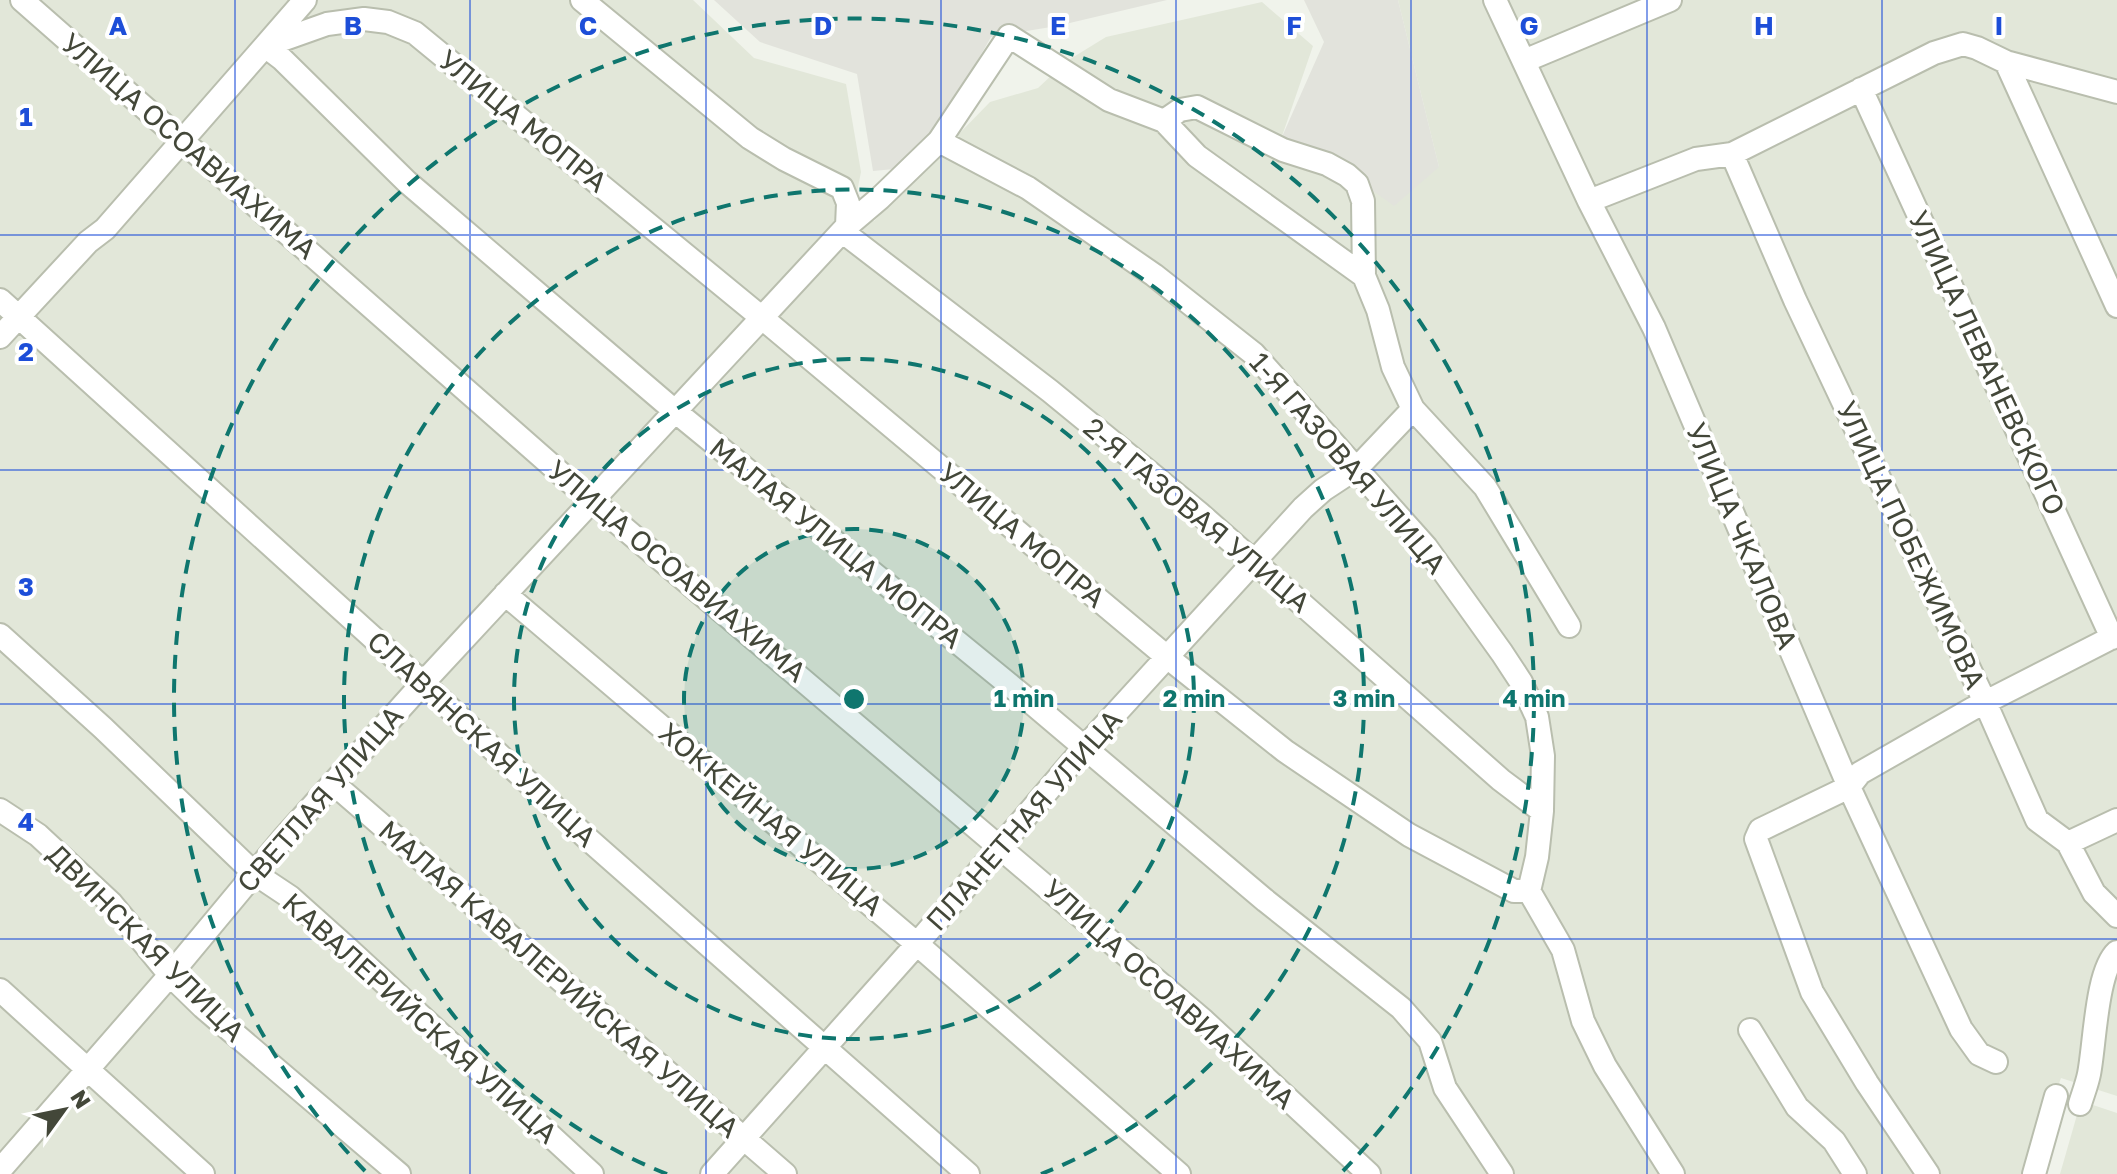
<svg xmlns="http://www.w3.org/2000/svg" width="2117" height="1174" viewBox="0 0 2117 1174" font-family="'Golos Text',sans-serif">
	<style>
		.residential { fill: #e2e7d9 }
		.industrial { fill: #e2e3dc }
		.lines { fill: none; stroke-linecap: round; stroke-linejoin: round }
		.minor-casing { stroke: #b9beae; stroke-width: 26 }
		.minor { stroke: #fff; stroke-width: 22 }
		.grid { fill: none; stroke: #1d4ed8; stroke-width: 2; stroke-opacity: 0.55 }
		.ring { fill: none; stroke: #0f766e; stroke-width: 4; stroke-dasharray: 14 10 }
		.labels { text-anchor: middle; stroke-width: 8; stroke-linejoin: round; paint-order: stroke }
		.street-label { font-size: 28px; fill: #434739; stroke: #fff }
		.grid-label { font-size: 26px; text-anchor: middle; font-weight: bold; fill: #1d4ed8; stroke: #fff; stroke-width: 8; stroke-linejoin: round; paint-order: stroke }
		.centre { fill: #0f766e; stroke: #fff; stroke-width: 4 }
		.ring-label { font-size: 24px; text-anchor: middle; font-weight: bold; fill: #0f766e; stroke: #fff; stroke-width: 8; stroke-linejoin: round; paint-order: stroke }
	</style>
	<rect width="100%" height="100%" fill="#f0f3eb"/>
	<path class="residential" d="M 0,0 L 693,0 L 754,58 L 846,84 L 861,172 L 855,202 L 874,221 L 990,102 L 1038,88 L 1067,61 L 1106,37 L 1262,2 L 1313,46 L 1281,139 L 1439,167 L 1398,0 L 2117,0 L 2117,1096 L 2061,1078 L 2026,1174 L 0,1174 Z
		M 2081,1101 L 2117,1113 L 2117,1174 L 2060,1174 Z"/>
	<path class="industrial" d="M 714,0 L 1167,0 L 1057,26 L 991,37 L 931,141 L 905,168 L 873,171 L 857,74 L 760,42 Z
		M 1304,0 L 1398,0 L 1439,167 L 1394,206 L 1358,180 L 1281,139 L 1324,42 Z"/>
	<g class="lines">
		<g class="minor-casing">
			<path id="minor" d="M 22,0 L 592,501 L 1204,1021 L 1369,1174
				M 305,0 L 265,46 L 282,59 L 407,182 L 676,412 L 1033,704 L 1266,901 L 1401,1008 L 1430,1041 L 1445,1088 L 1502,1174
				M 582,0 L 750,138 L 784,159 L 842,188 L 848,203 L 847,226
				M 1495,0 L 1589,201 L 1654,328 L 1849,787 L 1961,1029 L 1979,1054 L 1996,1062
				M 1524,61 L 1670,0
				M 2006,62 L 2117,306
				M 1861,89 L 2112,638
				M 1164,121 L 1180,110 L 1197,107 L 1283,150 L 1327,164 L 1347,175 L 1357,184 L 1363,201 L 1364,276
				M 939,141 L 1009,36 L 1109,100 L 1164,121 L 1197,156 L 1364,276 L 1378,310 L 1393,367 L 1413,409 L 1485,487 L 1569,626
				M 1732,154 L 1795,300 L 1985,702 L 2037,820 L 2068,843 L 2094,893 L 2117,916
				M 1589,201 L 1696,159 L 1732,154 L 1934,53 L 1963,44 L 1977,48 L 2006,62 L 2117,92
				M 843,232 L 1050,391 L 1199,513 L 1501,780 L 1542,811
				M 0,300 L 423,683 L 588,839 L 968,1174
				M 0,337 L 88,242 L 105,229 L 265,46 L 327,24 L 364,19 L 388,22 L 415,33 L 761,317 L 1167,657 L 1285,751 L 1409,835 L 1514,891 L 1529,891 L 1563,950 L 1583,1021 L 1605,1066 L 1673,1174
				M 505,594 L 917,944 L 1179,1174
				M 0,635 L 103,728 L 254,873 L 290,897 L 347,948 L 592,1174
				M 334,784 L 785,1174
				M 0,810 L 38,835 L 111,903 L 170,975 L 203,1007 L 399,1174
				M 2068,843 L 2117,820
				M 0,990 L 203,1174
				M 1750,1030 L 1797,1107 L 1834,1141 L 1855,1174
				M 2080,1104 C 2083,1094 2087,1084 2089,1074 C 2095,1044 2096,971 2117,952
				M 0,1170 L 170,975 L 283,839 L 423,683 L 847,226 L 880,198 L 939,141 L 1028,188 L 1154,275 L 1254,354 L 1426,547 L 1502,653 L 1521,682 L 1537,717 L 1543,756 L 1542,811 L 1537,857 L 1529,891
				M 712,1174 L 917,944 L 1084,748 L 1303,508 L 1323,490 L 1358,467 L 1413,409
				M 1928,1174 L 1867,1083 L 1812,992 L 1756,839 L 1760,830 L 1849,787 L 1860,773 L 1972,709 L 2117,635
				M 2034,1174 L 2056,1096"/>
		</g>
		<use href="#minor" class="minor"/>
	</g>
	<path class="grid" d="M 235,0 L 235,1174M 470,0 L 470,1174M 706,0 L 706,1174M 941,0 L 941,1174M 1176,0 L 1176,1174M 1411,0 L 1411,1174M 1647,0 L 1647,1174M 1882,0 L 1882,1174M 0,235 L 2117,235M 0,470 L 2117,470M 0,704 L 2117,704M 0,939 L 2117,939"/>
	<circle cx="854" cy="699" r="170" fill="#0f766e" fill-opacity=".12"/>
	<g class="ring">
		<circle cx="854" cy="699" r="170"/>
		<circle cx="854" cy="699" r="340"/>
		<path d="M667 1174A510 510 0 1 1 1041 1174"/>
		<path d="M365 1171A680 680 0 1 1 1343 1171"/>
	</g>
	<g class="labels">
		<g class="street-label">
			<text transform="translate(523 121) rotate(39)" y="10">УЛИЦА МОПРА</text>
			<text transform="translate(189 146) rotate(41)" y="10">УЛИЦА ОСОАВИАХИМА</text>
			<text transform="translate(1987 363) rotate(65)" y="10">УЛИЦА ЛЕВАНЕВСКОГО</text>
			<text transform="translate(1348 463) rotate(49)" y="10">1-Я ГАЗОВАЯ УЛИЦА</text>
			<text transform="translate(1197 515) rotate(40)" y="10">2-Я ГАЗОВАЯ УЛИЦА</text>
			<text transform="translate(1022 535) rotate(40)" y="10">УЛИЦА МОПРА</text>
			<text transform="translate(1742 536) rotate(67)" y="10">УЛИЦА ЧКАЛОВА</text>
			<text transform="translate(836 543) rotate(39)" y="10">МАЛАЯ УЛИЦА МОПРА</text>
			<text transform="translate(1911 545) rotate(65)" y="10">УЛИЦА ПОБЕЖИМОВА</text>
			<text transform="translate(677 571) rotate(40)" y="10">УЛИЦА ОСОАВИАХИМА</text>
			<text transform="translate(482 739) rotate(43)" y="10">СЛАВЯНСКАЯ УЛИЦА</text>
			<text transform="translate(320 799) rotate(-49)" y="10">СВЕТЛАЯ УЛИЦА</text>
			<text transform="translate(771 819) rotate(40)" y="10">ХОККЕЙНАЯ УЛИЦА</text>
			<text transform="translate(1024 820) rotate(-49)" y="10">ПЛАНЕТНАЯ УЛИЦА</text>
			<text transform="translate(146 943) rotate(45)" y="10">ДВИНСКАЯ УЛИЦА</text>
			<text transform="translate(559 979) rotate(41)" y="10">МАЛАЯ КАВАЛЕРИЙСКАЯ УЛИЦА</text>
			<text transform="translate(1169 994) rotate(42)" y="10">УЛИЦА ОСОАВИАХИМА</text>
			<text transform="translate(420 1018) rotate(42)" y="10">КАВАЛЕРИЙСКАЯ УЛИЦА</text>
		</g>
	</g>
	<g class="grid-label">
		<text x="118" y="35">A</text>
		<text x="353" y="35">B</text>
		<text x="588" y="35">C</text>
		<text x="823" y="35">D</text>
		<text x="1058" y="35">E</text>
		<text x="1294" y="35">F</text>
		<text x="1529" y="35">G</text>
		<text x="1764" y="35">H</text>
		<text x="1999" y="35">I</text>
		<text x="26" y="126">1</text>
		<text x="26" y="361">2</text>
		<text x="26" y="596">3</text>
		<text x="26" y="831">4</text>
	</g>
	<circle cx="854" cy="699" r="12" class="centre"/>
	<g class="ring-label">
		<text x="1024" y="707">1 min</text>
		<text x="1194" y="707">2 min</text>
		<text x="1364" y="707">3 min</text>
		<text x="1534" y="707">4 min</text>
	</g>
	<g transform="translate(64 1110) rotate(57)" stroke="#ffffff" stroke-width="6" paint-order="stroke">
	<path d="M0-6L14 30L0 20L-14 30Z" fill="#434739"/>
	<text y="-12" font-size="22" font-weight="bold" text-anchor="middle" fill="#434739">N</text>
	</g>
</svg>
